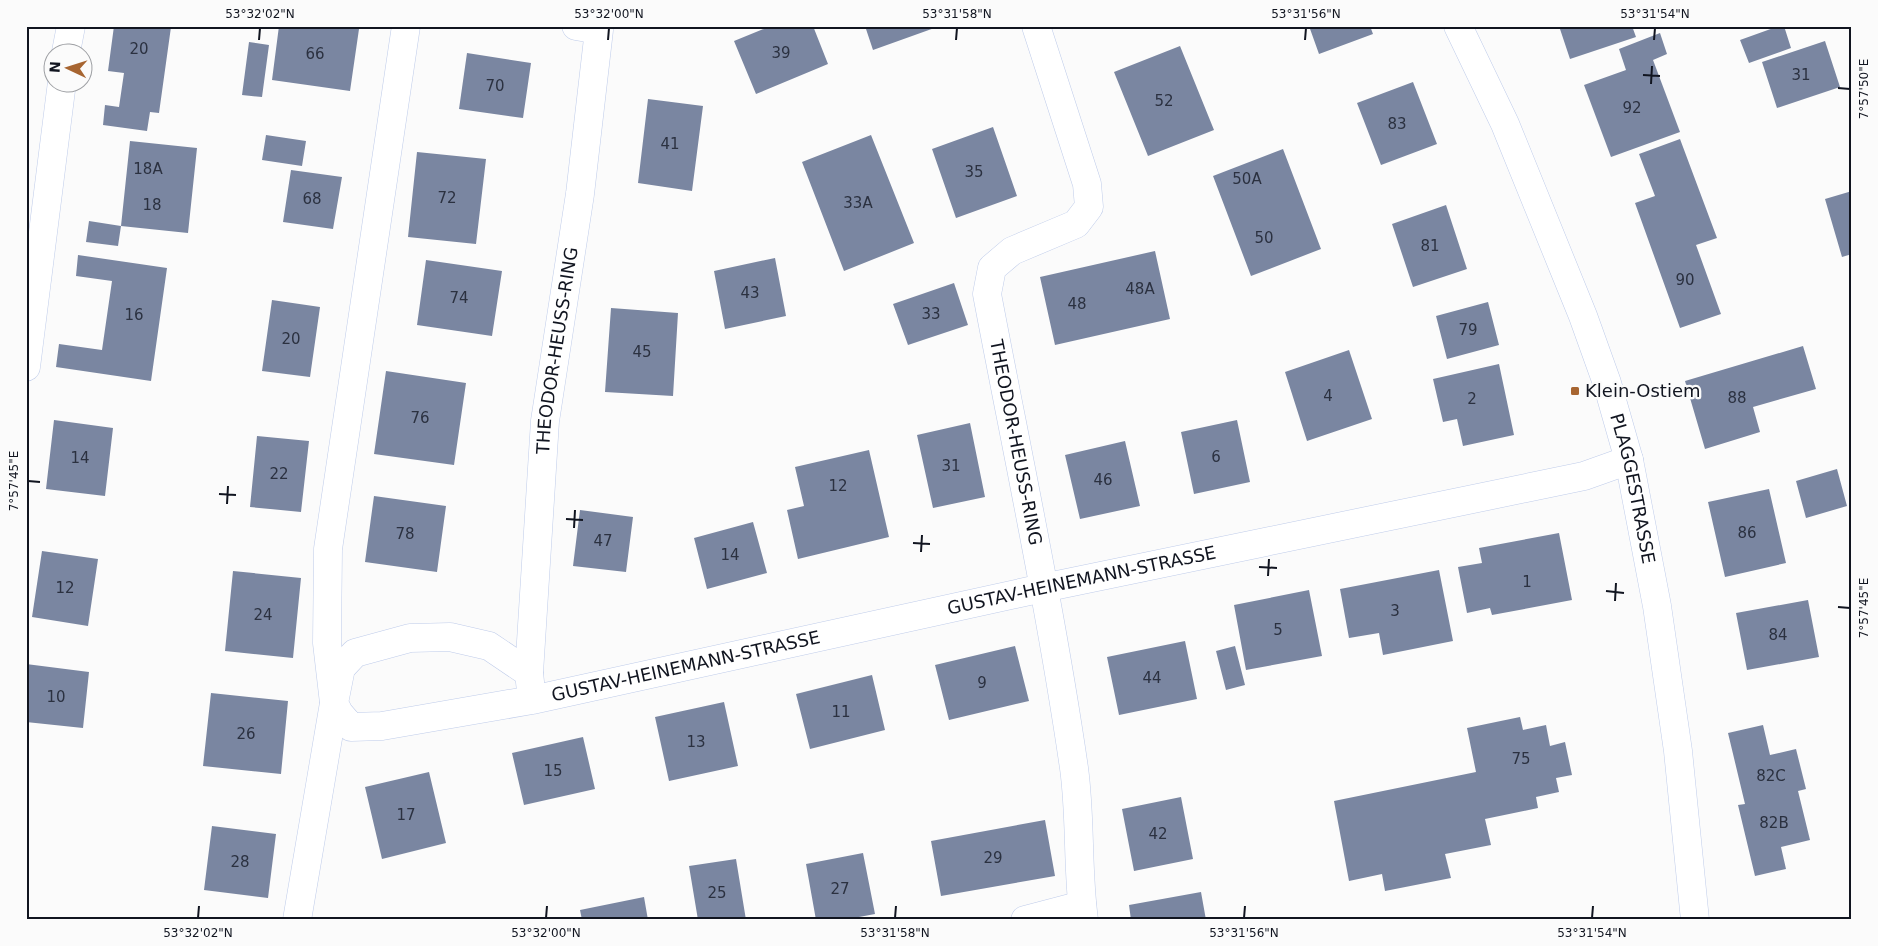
<svg xmlns="http://www.w3.org/2000/svg" width="1878" height="946" viewBox="0 0 1878 946" font-family="'DejaVu Sans',sans-serif">
	<style>
		.building { fill: #7a86a1 }
		.lines { fill: none; stroke-linecap: round; stroke-linejoin: round }
		.minor-casing { stroke: #bfccea; stroke-width: 29 }
		.minor { stroke: #fff; stroke-width: 28 }
		.ticks { fill: none; stroke: #111520; stroke-width: 2 }
		.poi-dot { fill: #a76531; stroke: #fbfbfb; stroke-width: 2 }
		.labels { text-anchor: middle; stroke-width: 4.5; stroke-linejoin: round; paint-order: stroke }
		.number-label { font-size: 15px; fill: #2b3140 }
		.street-label { font-size: 18px; fill: #111520; stroke: #fbfbfb }
		.poi-label { font-size: 18px; fill: #111520; stroke: #fbfbfb; text-anchor: start }
		.neatline { fill: none; stroke: #111520; stroke-width: 2 }
		.ticks-label { font-size: 12px; text-anchor: middle; fill: #111520 }
	</style>
	<rect width="100%" height="100%" fill="#fbfbfb"/>
	<path class="building" d="M 114,26 L 171,27 L 159,113 L 150,112 L 147,131 L 103,125 L 105,105 L 119,107 L 124,73 L 108,71 Z
		M 279,26 L 342,26 L 359,29 L 350,91 L 272,80 Z
		M 771,26 L 813,26 L 828,64 L 756,94 L 734,41 Z
		M 865,26 L 940,26 L 873,50 Z
		M 1309,26 L 1370,26 L 1373,34 L 1319,54 Z
		M 1559,26 L 1632,26 L 1636,37 L 1570,59 Z
		M 1779,26 L 1784,26 L 1791,48 L 1749,63 L 1740,40 Z
		M 1660,33 L 1667,54 L 1653,60 L 1680,132 L 1611,157 L 1584,85 L 1626,70 L 1619,49 Z
		M 1825,41 L 1840,87 L 1777,108 L 1762,62 Z
		M 249,42 L 269,45 L 262,97 L 242,95 Z
		M 1180,46 L 1214,130 L 1148,156 L 1114,72 Z
		M 467,53 L 531,63 L 523,118 L 459,109 Z
		M 1413,82 L 1437,144 L 1381,165 L 1357,103 Z
		M 648,99 L 703,106 L 692,191 L 638,183 Z
		M 993,127 L 1017,196 L 956,218 L 932,149 Z
		M 266,135 L 306,141 L 302,166 L 262,160 Z
		M 871,135 L 914,243 L 844,271 L 802,162 Z
		M 1680,139 L 1717,238 L 1696,245 L 1721,314 L 1680,328 L 1635,203 L 1655,196 L 1639,154 Z
		M 130,141 L 197,148 L 188,233 L 121,226 L 118,246 L 86,242 L 89,221 L 121,226 Z
		M 1283,149 L 1321,249 L 1251,276 L 1213,176 Z
		M 417,152 L 486,159 L 476,244 L 408,237 Z
		M 291,170 L 342,177 L 333,229 L 283,222 Z
		M 1852,191 L 1852,254 L 1842,257 L 1825,199 Z
		M 1446,205 L 1467,269 L 1413,287 L 1392,224 Z
		M 1155,251 L 1170,319 L 1055,345 L 1040,277 Z
		M 78,255 L 167,268 L 151,381 L 56,367 L 59,344 L 102,350 L 112,281 L 76,276 Z
		M 775,258 L 786,316 L 725,329 L 714,271 Z
		M 426,260 L 502,271 L 492,336 L 417,325 Z
		M 954,283 L 968,325 L 908,345 L 893,304 Z
		M 272,300 L 320,307 L 310,377 L 262,371 Z
		M 1488,302 L 1499,345 L 1447,359 L 1436,316 Z
		M 611,308 L 678,313 L 673,396 L 605,392 Z
		M 1803,346 L 1816,389 L 1753,407 L 1760,432 L 1705,449 L 1685,381 Z
		M 1349,350 L 1372,419 L 1307,441 L 1285,372 Z
		M 1499,364 L 1514,435 L 1463,446 L 1457,419 L 1443,422 L 1433,379 Z
		M 386,371 L 466,383 L 454,465 L 374,454 Z
		M 54,420 L 113,428 L 105,496 L 46,489 Z
		M 1237,420 L 1250,482 L 1194,494 L 1181,432 Z
		M 970,423 L 985,497 L 933,508 L 917,435 Z
		M 257,436 L 309,441 L 301,512 L 250,507 Z
		M 1125,441 L 1140,506 L 1080,519 L 1065,455 Z
		M 869,450 L 889,537 L 798,559 L 787,510 L 804,506 L 795,467 Z
		M 1837,469 L 1847,506 L 1806,518 L 1796,481 Z
		M 1769,489 L 1786,563 L 1725,577 L 1708,502 Z
		M 374,496 L 446,506 L 437,572 L 365,562 Z
		M 580,510 L 633,517 L 626,572 L 573,566 Z
		M 753,522 L 767,573 L 707,589 L 694,538 Z
		M 1559,533 L 1572,600 L 1492,615 L 1490,608 L 1467,613 L 1458,567 L 1482,563 L 1479,548 Z
		M 42,551 L 98,559 L 88,626 L 32,617 Z
		M 1439,570 L 1453,641 L 1383,655 L 1379,633 L 1349,638 L 1340,589 Z
		M 233,571 L 301,578 L 293,658 L 225,651 Z
		M 1309,590 L 1322,656 L 1246,670 L 1234,605 Z
		M 1808,600 L 1819,657 L 1747,670 L 1736,613 Z
		M 1185,641 L 1197,699 L 1119,715 L 1107,657 Z
		M 1015,646 L 1029,701 L 949,720 L 935,665 Z
		M 1235,646 L 1245,685 L 1226,690 L 1216,651 Z
		M 26,664 L 89,672 L 83,728 L 26,722 Z
		M 872,675 L 885,730 L 810,749 L 796,694 Z
		M 211,693 L 288,701 L 281,774 L 203,766 Z
		M 724,702 L 738,766 L 669,781 L 655,717 Z
		M 1520,717 L 1523,730 L 1546,725 L 1550,746 L 1565,742 L 1572,775 L 1556,778 L 1559,792 L 1536,797 L 1538,808 L 1485,819 L 1491,845 L 1445,854 L 1451,878 L 1385,891 L 1382,874 L 1349,881 L 1334,801 L 1476,772 L 1467,728 Z
		M 1763,725 L 1770,755 L 1796,749 L 1806,789 L 1798,791 L 1810,840 L 1781,847 L 1786,869 L 1755,876 L 1738,805 L 1745,804 L 1728,733 Z
		M 583,737 L 595,789 L 524,805 L 512,753 Z
		M 429,772 L 446,843 L 382,859 L 365,787 Z
		M 1181,797 L 1193,859 L 1134,871 L 1122,809 Z
		M 1045,820 L 1055,876 L 941,896 L 931,841 Z
		M 212,826 L 276,834 L 268,898 L 204,890 Z
		M 863,853 L 875,914 L 843,920 L 816,920 L 806,864 Z
		M 736,859 L 746,920 L 698,920 L 689,866 Z
		M 1201,892 L 1206,920 L 1131,920 L 1129,905 Z
		M 644,897 L 648,920 L 582,920 L 580,910 Z"/>
	<g class="lines">
		<g class="minor-casing">
			<g id="minor">
				<path id="s1" d="M 1036,26 L 1087,184 L 1089,207 L 1076,224 L 1012,251 L 992,268 L 987,294 C 1017,452 1051,610 1074,768 C 1081,819 1077,870 1084,920"/>
				<path id="s2" d="M 1458,26 L 1505,124 L 1583,316 L 1607,383 L 1629,460 L 1657,606 L 1678,751 L 1695,920"/>
				<path d="M 66,52 L 71,26"/>
				<path d="M 26,367 L 62,82"/>
				<path id="s3" d="M 529,673 L 545,421 L 580,194 L 599,30 L 576,26"/>
				<path id="s4" d="M 532,700 L 529,673 L 489,646 L 450,637 L 410,638 L 355,653 L 341,668 L 334,703 L 339,713 L 351,727 L 382,726 L 532,700 L 1043,588 L 1584,476 L 1629,460"/>
				<path d="M 297,920 L 334,703 L 327,643 L 328,549 L 406,26"/>
				<path d="M 1025,920 L 1082,905"/>
			</g>
		</g>
		<use href="#minor" class="minor"/>
	</g>
	<path class="ticks" d="M 259,40 L 260,28M 608,40 L 609,28M 956,40 L 957,28M 1305,40 L 1306,28M 1654,40 L 1655,28M 1643,75 L 1660,76M 1651,84 L 1652,66M 1838,88 L 1850,89M 28,481 L 40,482M 219,494 L 236,495M 227,504 L 228,486M 566,519 L 583,520M 574,528 L 575,510M 913,543 L 930,544M 921,552 L 922,535M 1259,567 L 1277,568M 1268,576 L 1269,559M 1606,591 L 1624,593M 1615,601 L 1616,583M 1838,607 L 1850,608M 198,918 L 199,906M 546,918 L 547,906M 895,918 L 896,906M 1244,918 L 1245,906M 1592,918 L 1593,906"/>
	<rect class="poi-dot" x="1570" y="386" width="10" height="10" rx="2.5"/>
	<g class="labels">
		<g class="number-label">
			<text x="139" y="54">20</text>
			<text x="781" y="58">39</text>
			<text x="315" y="59">66</text>
			<text x="1801" y="80">31</text>
			<text x="495" y="91">70</text>
			<text x="1164" y="106">52</text>
			<text x="1632" y="113">92</text>
			<text x="1397" y="129">83</text>
			<text x="670" y="149">41</text>
			<text x="148" y="174">18A</text>
			<text x="974" y="177">35</text>
			<text x="1247" y="184">50A</text>
			<text x="447" y="203">72</text>
			<text x="312" y="204">68</text>
			<text x="858" y="208">33A</text>
			<text x="152" y="210">18</text>
			<text x="1264" y="243">50</text>
			<text x="1430" y="251">81</text>
			<text x="1685" y="285">90</text>
			<text x="1140" y="294">48A</text>
			<text x="750" y="298">43</text>
			<text x="459" y="303">74</text>
			<text x="1077" y="309">48</text>
			<text x="931" y="319">33</text>
			<text x="134" y="320">16</text>
			<text x="1468" y="335">79</text>
			<text x="291" y="344">20</text>
			<text x="642" y="357">45</text>
			<text x="1328" y="401">4</text>
			<text x="1737" y="403">88</text>
			<text x="1472" y="404">2</text>
			<text x="420" y="423">76</text>
			<text x="1216" y="462">6</text>
			<text x="80" y="463">14</text>
			<text x="951" y="471">31</text>
			<text x="279" y="479">22</text>
			<text x="1103" y="485">46</text>
			<text x="838" y="491">12</text>
			<text x="1747" y="538">86</text>
			<text x="405" y="539">78</text>
			<text x="603" y="546">47</text>
			<text x="730" y="560">14</text>
			<text x="1527" y="587">1</text>
			<text x="65" y="593">12</text>
			<text x="1395" y="616">3</text>
			<text x="263" y="620">24</text>
			<text x="1278" y="635">5</text>
			<text x="1778" y="640">84</text>
			<text x="1152" y="683">44</text>
			<text x="982" y="688">9</text>
			<text x="56" y="702">10</text>
			<text x="841" y="717">11</text>
			<text x="246" y="739">26</text>
			<text x="696" y="747">13</text>
			<text x="1521" y="764">75</text>
			<text x="553" y="776">15</text>
			<text x="1771" y="781">82C</text>
			<text x="406" y="820">17</text>
			<text x="1774" y="828">82B</text>
			<text x="1158" y="839">42</text>
			<text x="993" y="863">29</text>
			<text x="240" y="867">28</text>
			<text x="840" y="894">27</text>
			<text x="717" y="898">25</text>
		</g>
		<g class="street-label">
			<text dy="6" stroke="none"><textPath href="#s3" startOffset="324">THEODOR-HEUSS-RING</textPath></text>
			<text dy="6" stroke="none"><textPath href="#s1" startOffset="484">THEODOR-HEUSS-RING</textPath></text>
			<text dy="6" stroke="none"><textPath href="#s2" startOffset="496">PLAGGESTRASSE</textPath></text>
			<text dy="6" stroke="none"><textPath href="#s4" startOffset="1044">GUSTAV-HEINEMANN-STRASSE</textPath></text>
			<text dy="6" stroke="none"><textPath href="#s4" startOffset="639">GUSTAV-HEINEMANN-STRASSE</textPath></text>
		</g>
		<g class="poi-label">
			<text x="1585" y="397">Klein-Ostiem</text>
		</g>
	</g>
	<rect width="1878" height="946" fill="none" stroke="#fbfbfb" stroke-width="55"/>
	<g transform="translate(68 68) rotate(274)"><circle r="24" fill="#fbfbfb" stroke="#9d9fa3"/>
	<path d="M0-4L9 19L0 12L-9 19Z" fill="#a76531"/>
	<text y="-8" font-size="14" font-weight="bold" text-anchor="middle" fill="#111520">N</text>
	</g>
	<rect x="28" y="28" width="1822" height="890" class="neatline"/>
	<g class="ticks-label">
		<text x="260" y="18">53°32'02"N</text>
		<text x="609" y="18">53°32'00"N</text>
		<text x="957" y="18">53°31'58"N</text>
		<text x="1306" y="18">53°31'56"N</text>
		<text x="1655" y="18">53°31'54"N</text>
		<text transform="translate(1864 89) rotate(-90)" y="4">7°57'50"E</text>
		<text transform="translate(14 481) rotate(-90)" y="4">7°57'45"E</text>
		<text transform="translate(1864 608) rotate(-90)" y="4">7°57'45"E</text>
		<text x="198" y="937">53°32'02"N</text>
		<text x="546" y="937">53°32'00"N</text>
		<text x="895" y="937">53°31'58"N</text>
		<text x="1244" y="937">53°31'56"N</text>
		<text x="1592" y="937">53°31'54"N</text>
	</g>
</svg>
